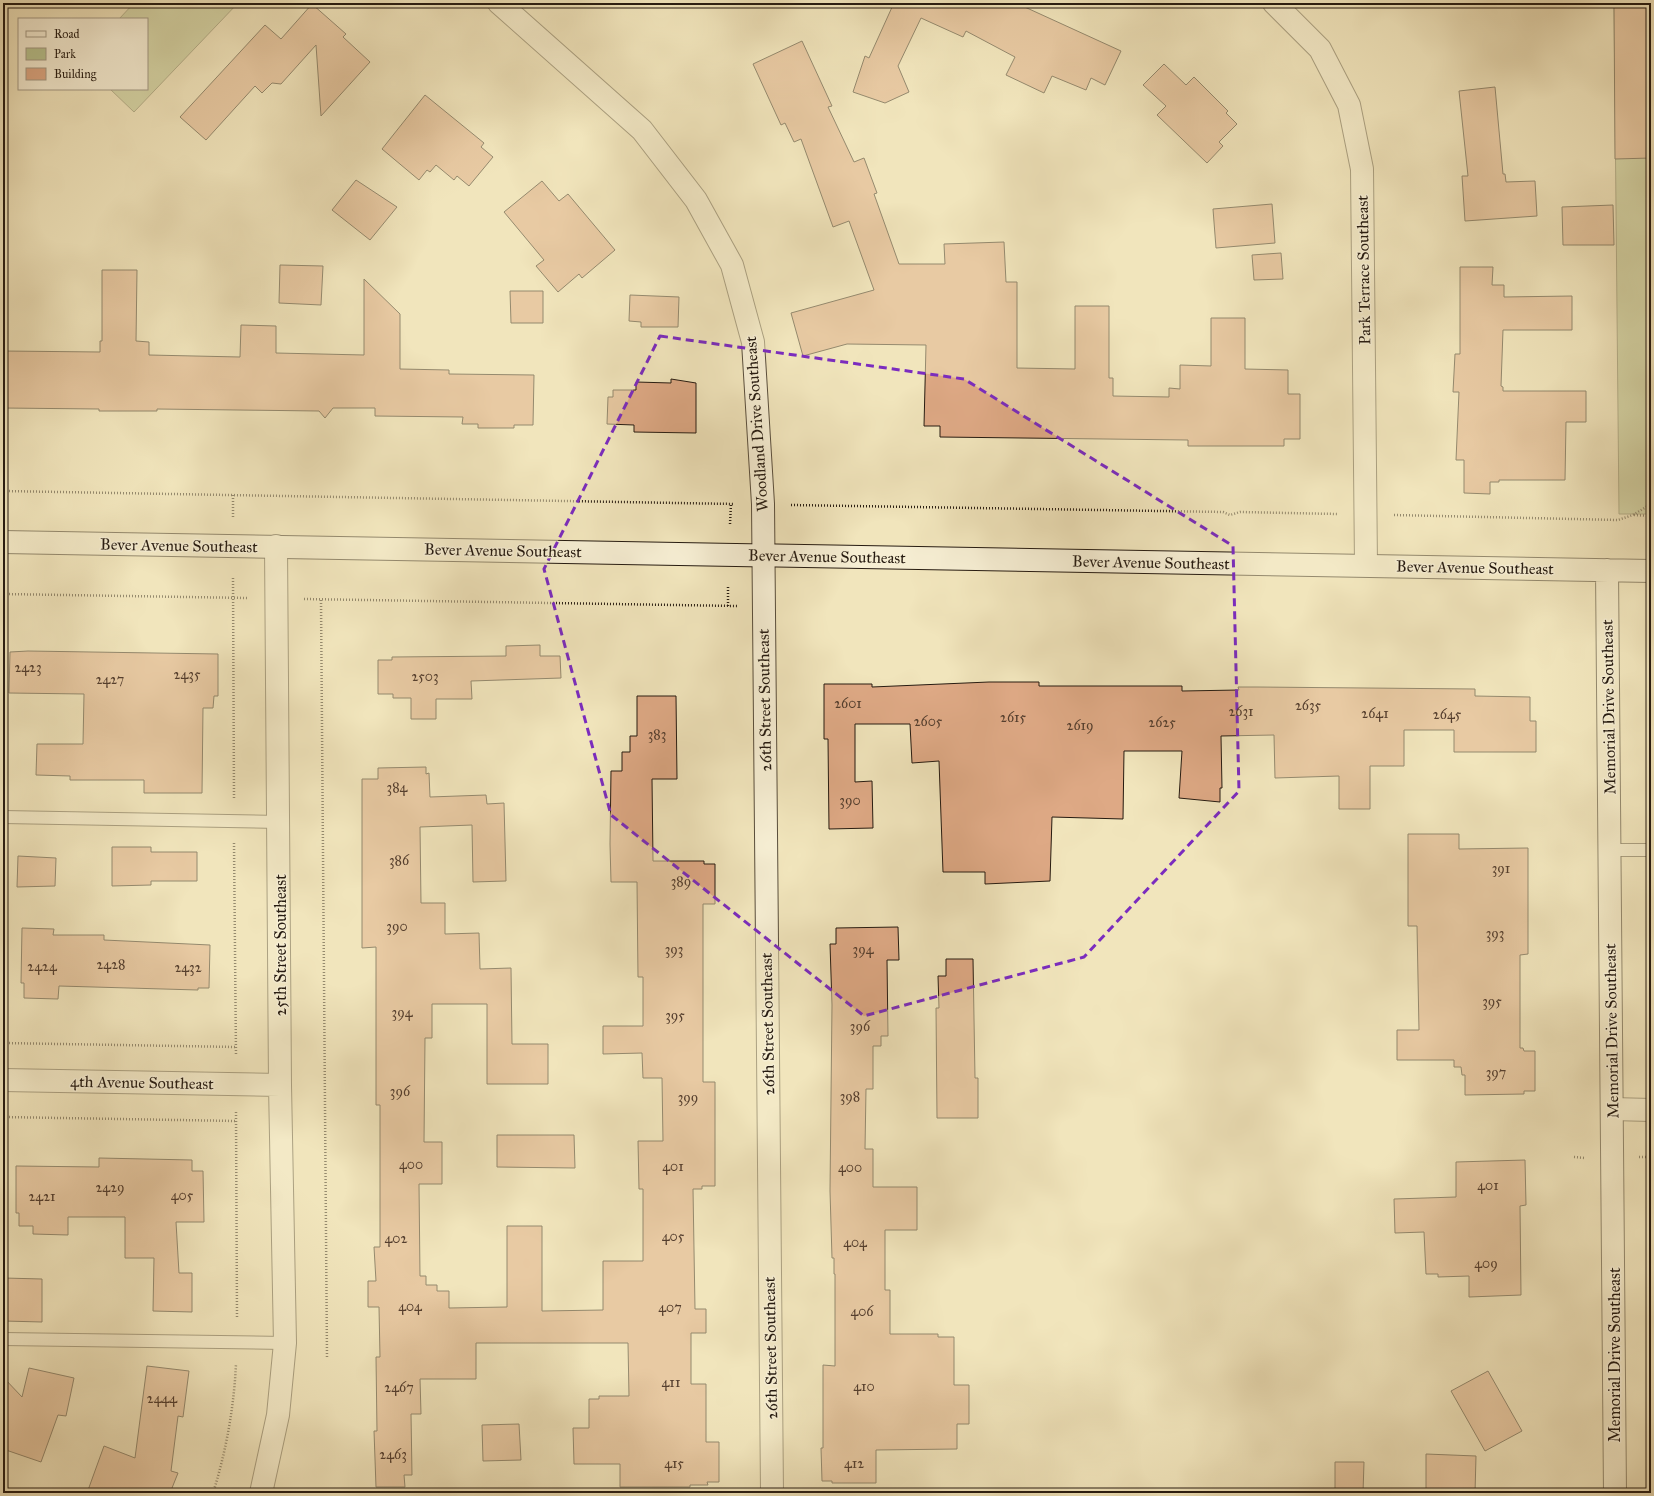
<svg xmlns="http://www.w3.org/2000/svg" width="1654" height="1496" viewBox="0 0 1654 1496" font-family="'IM FELL Great Primer',serif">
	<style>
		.green { fill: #b9c591; stroke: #707051 }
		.building { fill: #dea985; stroke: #261b11 }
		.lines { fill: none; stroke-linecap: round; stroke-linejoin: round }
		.lane-casing { stroke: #594e3c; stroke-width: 14 }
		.street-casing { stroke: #594e3c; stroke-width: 24 }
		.secondary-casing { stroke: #261b11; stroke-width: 24 }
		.path { stroke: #261b11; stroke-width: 2.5; stroke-dasharray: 1 2; stroke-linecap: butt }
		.lane { stroke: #f6eed3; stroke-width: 12 }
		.street { stroke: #f6eed3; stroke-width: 22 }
		.secondary { stroke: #f6eed3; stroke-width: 22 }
		.marked { fill: none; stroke: #7b2cbf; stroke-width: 3; stroke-dasharray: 8 5; stroke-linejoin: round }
		.labels { text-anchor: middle; stroke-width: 3; stroke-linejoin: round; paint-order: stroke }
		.number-label { font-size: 14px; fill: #543e2e }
		.street-label { font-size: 16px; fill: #261b11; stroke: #f6eed3 }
	</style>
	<rect width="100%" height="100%" fill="#f1e5bc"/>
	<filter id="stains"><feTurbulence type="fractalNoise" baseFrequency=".005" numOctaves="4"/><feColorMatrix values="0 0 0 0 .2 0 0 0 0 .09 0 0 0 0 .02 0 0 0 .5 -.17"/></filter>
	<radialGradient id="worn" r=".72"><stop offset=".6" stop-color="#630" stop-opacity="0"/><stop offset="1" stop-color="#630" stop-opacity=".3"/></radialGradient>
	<path class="green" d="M 134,3 L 238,3 L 134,112 L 110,89 L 147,89 L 147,19 L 119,19 Z
		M 1614,3 L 1651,3 L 1651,514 L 1619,514 Z"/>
	<path class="building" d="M 888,3 L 1016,3 L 1121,51 L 1105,85 L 1091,78 L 1086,90 L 1052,76 L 1044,93 L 1006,75 L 1015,57 L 966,31 L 963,37 L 921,18 L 898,66 L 909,92 L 885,103 L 853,92 L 865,56 L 869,58 L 893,5 Z
		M 1614,3 L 1651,3 L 1651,158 L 1615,159 Z
		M 312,4 L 346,34 L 343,37 L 370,62 L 321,116 L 316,45 L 281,84 L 272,83 L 262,93 L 255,86 L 206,140 L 180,117 L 265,25 L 281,39 Z
		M 802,41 L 832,106 L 828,107 L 854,162 L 864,158 L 877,193 L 874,194 L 899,264 L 945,264 L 944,244 L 1004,242 L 1006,282 L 1017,282 L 1017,368 L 1075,369 L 1075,306 L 1109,306 L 1109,378 L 1113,378 L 1113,396 L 1169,397 L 1169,388 L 1180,389 L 1180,365 L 1211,366 L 1211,318 L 1245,318 L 1245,369 L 1288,370 L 1288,394 L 1300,394 L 1300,439 L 1284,439 L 1284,446 L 1188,446 L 1188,440 L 940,437 L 940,426 L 924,426 L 926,345 L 847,344 L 803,356 L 791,313 L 874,290 L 849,221 L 833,227 L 801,139 L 794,142 L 785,123 L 781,125 L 753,64 Z
		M 1164,64 L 1186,85 L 1194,77 L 1228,111 L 1226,113 L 1237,124 L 1219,142 L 1223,146 L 1207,163 L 1157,115 L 1166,106 L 1143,85 Z
		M 1495,87 L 1503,174 L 1505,174 L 1506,182 L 1535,181 L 1537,216 L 1465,221 L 1462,176 L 1468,176 L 1459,91 Z
		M 425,95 L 484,143 L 481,147 L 493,157 L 469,186 L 457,176 L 454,180 L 436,165 L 430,172 L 427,170 L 419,180 L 382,149 Z
		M 356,180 L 397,207 L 370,240 L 332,210 Z
		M 542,181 L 559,201 L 568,194 L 615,250 L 582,278 L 579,274 L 558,292 L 536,266 L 544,260 L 504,212 Z
		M 1272,204 L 1275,243 L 1216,248 L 1213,209 Z
		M 1613,205 L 1614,245 L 1563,245 L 1562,207 Z
		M 1281,253 L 1283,279 L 1254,280 L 1252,255 Z
		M 280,265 L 323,266 L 321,305 L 279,303 Z
		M 1460,267 L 1493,267 L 1492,285 L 1504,285 L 1504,297 L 1572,296 L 1572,330 L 1503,330 L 1501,386 L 1503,387 L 1503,391 L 1586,391 L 1586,422 L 1566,422 L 1565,480 L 1499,480 L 1499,482 L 1490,482 L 1490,494 L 1464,493 L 1464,460 L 1456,460 L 1459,392 L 1453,392 L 1455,354 L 1460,354 Z
		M 102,270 L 137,270 L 136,341 L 149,342 L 149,355 L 240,357 L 241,325 L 276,326 L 276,353 L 364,355 L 364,279 L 400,314 L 400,369 L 449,370 L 449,374 L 534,375 L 533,425 L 514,425 L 514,428 L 478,428 L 478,424 L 462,424 L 463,417 L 375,416 L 375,408 L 333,408 L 325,418 L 319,411 L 157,409 L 157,411 L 99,411 L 99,409 L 3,408 L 3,351 L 100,352 L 100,341 L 102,341 Z
		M 510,291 L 543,291 L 543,323 L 511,323 Z
		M 630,295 L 679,297 L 678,327 L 641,327 L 641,322 L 629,321 Z
		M 671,379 L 696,383 L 696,433 L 634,432 L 634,425 L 607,424 L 608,397 L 613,397 L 613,390 L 636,390 L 636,382 L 671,383 Z
		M 540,645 L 540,656 L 560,656 L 561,678 L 471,681 L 472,699 L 436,699 L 436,719 L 411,719 L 411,698 L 393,698 L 393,694 L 378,694 L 378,660 L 392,660 L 392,657 L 506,656 L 506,646 Z
		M 28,651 L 218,654 L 218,696 L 214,696 L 213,708 L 203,708 L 202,793 L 144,793 L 144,780 L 70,780 L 70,776 L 36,775 L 37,744 L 83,744 L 84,694 L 9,693 L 10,652 Z
		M 989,682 L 1039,682 L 1039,686 L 1182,686 L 1182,691 L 1239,690 L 1238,687 L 1257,687 L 1475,689 L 1475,696 L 1530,697 L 1530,721 L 1536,721 L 1536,752 L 1454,752 L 1454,730 L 1404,730 L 1404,766 L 1370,766 L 1370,809 L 1339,809 L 1339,776 L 1275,778 L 1274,735 L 1221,736 L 1222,788 L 1220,788 L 1220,802 L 1179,798 L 1182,751 L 1124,751 L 1123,819 L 1052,817 L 1050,881 L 985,884 L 985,872 L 943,872 L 939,761 L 912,763 L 910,724 L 855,724 L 855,782 L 872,781 L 873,828 L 829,829 L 828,739 L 824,739 L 824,684 L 872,684 L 872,687 Z
		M 637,696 L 676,696 L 677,779 L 652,779 L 653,861 L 704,861 L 704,864 L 715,864 L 715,904 L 703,904 L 703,1082 L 715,1082 L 715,1186 L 702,1186 L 702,1189 L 693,1189 L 695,1309 L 706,1309 L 706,1333 L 691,1333 L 691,1384 L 706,1384 L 706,1442 L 719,1442 L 719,1482 L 707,1482 L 708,1485 L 690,1485 L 690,1487 L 620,1487 L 620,1464 L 574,1464 L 573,1428 L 589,1428 L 589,1399 L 599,1399 L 599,1396 L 629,1396 L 628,1343 L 476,1343 L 476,1379 L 420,1379 L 421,1414 L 411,1414 L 412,1475 L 404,1475 L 405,1487 L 376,1487 L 374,1431 L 377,1431 L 376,1357 L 380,1357 L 379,1307 L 368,1307 L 368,1281 L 376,1281 L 374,1247 L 380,1247 L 380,1105 L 376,1105 L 376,947 L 362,948 L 362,779 L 378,779 L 378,768 L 426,767 L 426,774 L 429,773 L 430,797 L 486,795 L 487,804 L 504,803 L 506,881 L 473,882 L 472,825 L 420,827 L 421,903 L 445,903 L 445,934 L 479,933 L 480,969 L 511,968 L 512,1044 L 548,1044 L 548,1084 L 487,1084 L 487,1004 L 432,1004 L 432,1038 L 425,1038 L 424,1142 L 442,1142 L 442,1184 L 419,1184 L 420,1276 L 426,1276 L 426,1285 L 437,1285 L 437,1291 L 449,1291 L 449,1308 L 507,1307 L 507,1226 L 542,1226 L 542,1311 L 603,1310 L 603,1261 L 643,1261 L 643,1189 L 639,1189 L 638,1141 L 663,1141 L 662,1078 L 643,1078 L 642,1053 L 603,1054 L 603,1026 L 643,1026 L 643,977 L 638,977 L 637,882 L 611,882 L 610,844 L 611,771 L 622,771 L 622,752 L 630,752 L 630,736 L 637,736 Z
		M 1408,834 L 1459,834 L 1459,849 L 1528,848 L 1528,954 L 1520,955 L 1520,1048 L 1523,1048 L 1524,1051 L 1535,1051 L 1535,1091 L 1524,1091 L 1524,1094 L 1465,1095 L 1465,1075 L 1462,1075 L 1461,1067 L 1454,1067 L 1454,1060 L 1397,1060 L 1397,1030 L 1419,1030 L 1417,926 L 1408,926 Z
		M 112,847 L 151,847 L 151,852 L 197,852 L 197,881 L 151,881 L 151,885 L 112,886 Z
		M 18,856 L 56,858 L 55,886 L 17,887 Z
		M 898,927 L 899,960 L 887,960 L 888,1036 L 881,1036 L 881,1046 L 873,1046 L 873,1089 L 866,1089 L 865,1149 L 873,1149 L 873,1187 L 917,1187 L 917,1230 L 885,1230 L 885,1290 L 890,1290 L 890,1334 L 938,1334 L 938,1337 L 954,1337 L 954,1385 L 969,1385 L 969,1424 L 957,1424 L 957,1449 L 876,1450 L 876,1483 L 832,1483 L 832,1481 L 822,1481 L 821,1448 L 823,1448 L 823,1365 L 835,1366 L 835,1274 L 834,1274 L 834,1258 L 832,1258 L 830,1191 L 832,1005 L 830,944 L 836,944 L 836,928 Z
		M 22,928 L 54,929 L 53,935 L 104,935 L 104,940 L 210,945 L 209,988 L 198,988 L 198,990 L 59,986 L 58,999 L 24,998 L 24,983 L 21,983 Z
		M 946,959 L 973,959 L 975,1078 L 978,1078 L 978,1118 L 937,1118 L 936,1008 L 939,1008 L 938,976 L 946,976 Z
		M 497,1135 L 574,1135 L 575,1168 L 497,1167 Z
		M 99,1158 L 192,1160 L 192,1171 L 203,1171 L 204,1222 L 176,1222 L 179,1273 L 192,1273 L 192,1312 L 153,1311 L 154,1258 L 125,1258 L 125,1217 L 68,1217 L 68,1235 L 33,1234 L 33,1226 L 19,1226 L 19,1213 L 16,1213 L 16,1166 L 99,1167 Z
		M 1525,1160 L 1526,1205 L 1520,1206 L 1521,1295 L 1469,1297 L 1469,1276 L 1438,1277 L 1438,1274 L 1426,1274 L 1424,1232 L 1395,1233 L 1394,1199 L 1456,1197 L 1456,1162 Z
		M 4,1278 L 42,1279 L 42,1322 L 4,1321 Z
		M 147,1366 L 189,1371 L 183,1417 L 178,1416 L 171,1471 L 178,1473 L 170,1493 L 87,1493 L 104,1446 L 135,1458 Z
		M 29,1368 L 74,1378 L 66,1416 L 58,1415 L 41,1462 L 3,1449 L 3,1377 L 22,1397 Z
		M 1488,1371 L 1522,1431 L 1485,1451 L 1451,1391 Z
		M 519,1424 L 521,1460 L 483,1461 L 482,1425 Z
		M 1426,1454 L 1476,1456 L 1475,1493 L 1426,1493 Z
		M 1335,1462 L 1364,1462 L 1363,1493 L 1335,1493 Z"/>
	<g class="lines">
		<g class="lane-casing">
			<path id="lane" d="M 3,817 L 279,822
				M 1609,850 L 1651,850
				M 3,1339 L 285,1343"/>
		</g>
		<g class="street-casing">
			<path id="street" d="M 499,3 L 642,130 L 696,200 L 732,265 L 753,342 L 763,504 L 772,1493
				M 1274,3 L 1320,49 L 1349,105 L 1362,169 L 1366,565
				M 3,1080 L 280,1085
				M 1612,1109 L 1651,1110
				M 261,1493 L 278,1415 L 285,1343 L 280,1085 L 276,546"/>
		</g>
		<g class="secondary-casing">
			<path id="secondary" d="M 3,542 L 1651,571
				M 1607,570 L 1615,1493"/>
		</g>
		<path class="path" d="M 3,491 L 734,504
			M 233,495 L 233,517
			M 791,505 L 1223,512 L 1230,515 L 1240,512 L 1337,514
			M 1394,515 L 1618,520 L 1633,515 L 1651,504
			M 1634,515 L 1651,516
			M 730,524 L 731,504
			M 233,578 L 234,798
			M 3,594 L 248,598
			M 304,599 L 737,606
			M 321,600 L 327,1358
			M 728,606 L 728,586
			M 234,843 L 236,1056
			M 3,1043 L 236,1047
			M 236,1112 L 237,1319
			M 3,1117 L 236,1121
			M 1649,1137 L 1651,1339
			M 1574,1157 L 1585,1158
			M 1639,1157 L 1649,1157
			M 213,1493 C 226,1452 234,1407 236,1364"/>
		<use href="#lane" class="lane"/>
		<use href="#street" class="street"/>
		<use href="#secondary" class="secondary"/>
	</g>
	<path d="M0 0H1654V1496H0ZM 660,336 L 964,379 L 1233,546 L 1239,791 L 1084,957 L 864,1016 L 611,815 L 544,569 Z" fill="#f1e5bc" fill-opacity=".55" fill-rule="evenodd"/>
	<path class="marked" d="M 660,336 L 964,379 L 1233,546 L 1239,791 L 1084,957 L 864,1016 L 611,815 L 544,569 Z"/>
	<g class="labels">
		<g class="number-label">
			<text x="28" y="672">2423</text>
			<text x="187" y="679">2435</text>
			<text x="425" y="681">2503</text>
			<text x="110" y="684">2427</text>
			<text x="848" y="708">2601</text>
			<text x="1308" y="710">2635</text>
			<text x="1241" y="716">2631</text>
			<text x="1375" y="718">2641</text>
			<text x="1447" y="719">2645</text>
			<text x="1013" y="722">2615</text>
			<text x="928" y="726">2605</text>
			<text x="1162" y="727">2625</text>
			<text x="1080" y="730">2619</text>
			<text x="657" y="739">383</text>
			<text x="397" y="792">384</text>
			<text x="850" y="805">390</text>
			<text x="399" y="865">386</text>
			<text x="1501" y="873">391</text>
			<text x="681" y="886">389</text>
			<text x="397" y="931">390</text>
			<text x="1495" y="938">393</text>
			<text x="674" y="954">393</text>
			<text x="863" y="954">394</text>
			<text x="111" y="969">2428</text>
			<text x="42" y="971">2424</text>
			<text x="188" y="972">2432</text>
			<text x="1492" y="1006">395</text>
			<text x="402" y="1017">394</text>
			<text x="675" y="1020">395</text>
			<text x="860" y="1031">396</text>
			<text x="1496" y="1077">397</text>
			<text x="400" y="1096">396</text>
			<text x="850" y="1101">398</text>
			<text x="688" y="1102">399</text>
			<text x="411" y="1169">400</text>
			<text x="673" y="1171">401</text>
			<text x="850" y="1172">400</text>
			<text x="1488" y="1190">401</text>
			<text x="110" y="1192">2429</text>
			<text x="182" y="1200">405</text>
			<text x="42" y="1201">2421</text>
			<text x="673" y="1241">405</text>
			<text x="396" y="1243">402</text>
			<text x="855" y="1247">404</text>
			<text x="1486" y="1268">409</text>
			<text x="410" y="1311">404</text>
			<text x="670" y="1312">407</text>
			<text x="862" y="1316">406</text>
			<text x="671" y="1387">411</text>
			<text x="864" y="1391">410</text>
			<text x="399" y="1392">2467</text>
			<text x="162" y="1403">2444</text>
			<text x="393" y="1459">2463</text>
			<text x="674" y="1468">415</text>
			<text x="854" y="1468">412</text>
		</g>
		<g class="street-label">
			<text transform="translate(1363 270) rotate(-91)" y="6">Park Terrace Southeast</text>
			<text transform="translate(756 424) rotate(-94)" y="6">Woodland Drive Southeast</text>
			<text transform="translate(179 545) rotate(1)" y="6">Bever Avenue Southeast</text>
			<text transform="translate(503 550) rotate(1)" y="6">Bever Avenue Southeast</text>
			<text transform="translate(827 556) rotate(1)" y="6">Bever Avenue Southeast</text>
			<text transform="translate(1151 562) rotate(1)" y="6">Bever Avenue Southeast</text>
			<text transform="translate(1475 567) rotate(1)" y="6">Bever Avenue Southeast</text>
			<text transform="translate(764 700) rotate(-91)" y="6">26th Street Southeast</text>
			<text transform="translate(1608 707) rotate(-91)" y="6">Memorial Drive Southeast</text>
			<text transform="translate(280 945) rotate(-90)" y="6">25th Street Southeast</text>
			<text transform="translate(767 1024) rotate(-91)" y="6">26th Street Southeast</text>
			<text transform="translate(1611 1031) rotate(-91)" y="6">Memorial Drive Southeast</text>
			<text transform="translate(142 1082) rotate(1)" y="6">4th Avenue Southeast</text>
			<text transform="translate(770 1348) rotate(-91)" y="6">26th Street Southeast</text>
			<text transform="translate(1614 1355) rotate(-90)" y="6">Memorial Drive Southeast</text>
		</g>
	</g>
	<rect width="1654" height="1496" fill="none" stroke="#f1e5bc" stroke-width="16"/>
	<rect x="4" y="4" width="1646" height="1488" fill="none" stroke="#261b11" stroke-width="2"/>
	<rect x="8" y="8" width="1638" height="1480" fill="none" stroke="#261b11"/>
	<rect x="18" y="18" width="130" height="72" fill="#f6eed3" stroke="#a39a85"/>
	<rect x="26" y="31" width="20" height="6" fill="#f6eed3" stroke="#a39a85"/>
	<text x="54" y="38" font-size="12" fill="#261b11">Road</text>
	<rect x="26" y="48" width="20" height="12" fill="#b9c591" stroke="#a39a85"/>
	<text x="54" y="58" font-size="12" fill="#261b11">Park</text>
	<rect x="26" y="68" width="20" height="12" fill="#dea985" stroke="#a39a85"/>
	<text x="54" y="78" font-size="12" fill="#261b11">Building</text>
	<rect width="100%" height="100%" filter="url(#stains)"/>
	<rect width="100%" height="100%" fill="url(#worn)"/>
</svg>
